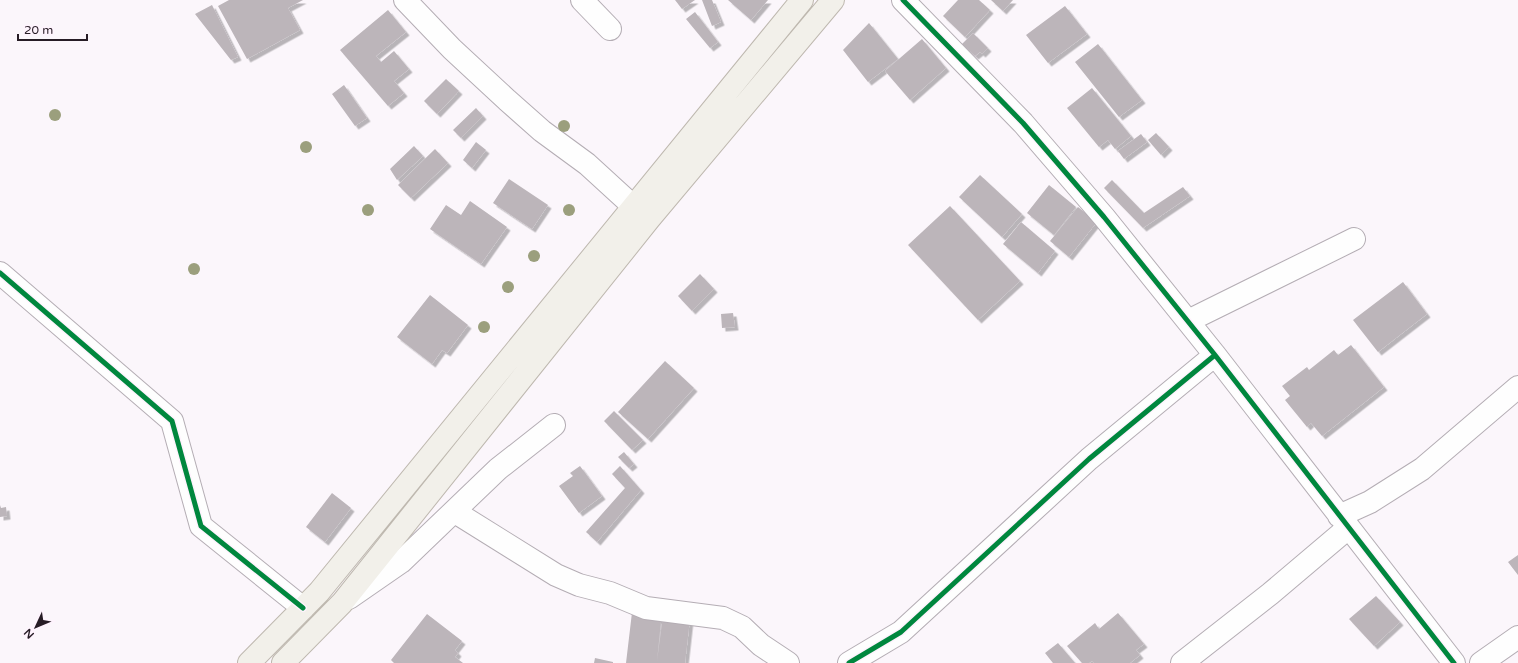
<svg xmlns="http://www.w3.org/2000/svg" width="1518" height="663" viewBox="0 0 1518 663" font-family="'Varela Round',sans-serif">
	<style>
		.building { fill: #bcb5ba; filter: url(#shadow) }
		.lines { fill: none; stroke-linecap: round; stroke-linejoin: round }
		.minor-casing { stroke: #b4adb4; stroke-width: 24 }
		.major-casing { stroke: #beb8af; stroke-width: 24 }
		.minor { stroke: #fefefe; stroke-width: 22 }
		.major { stroke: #f2f0ea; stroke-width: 22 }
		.cycleway-casing { stroke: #fef3fd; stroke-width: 8 }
		.cycleway { stroke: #00873e; stroke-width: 5 }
		.tree { fill: #9b9f7d }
	</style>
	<defs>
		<filter id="shadow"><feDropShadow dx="3.5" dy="3.5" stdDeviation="0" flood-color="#0004"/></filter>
	</defs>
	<rect width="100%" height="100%" fill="#fbf6fb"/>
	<path class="building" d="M 229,0 L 303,0 L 288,8 L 300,30 L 247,59 L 218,6 Z
		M 675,0 L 695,0 L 682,9 Z
		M 702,0 L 712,0 L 721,22 L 712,26 Z
		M 728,0 L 768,0 L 751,20 Z
		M 958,0 L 979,0 L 990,10 L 965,37 L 943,16 Z
		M 991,0 L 1013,0 L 1003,11 Z
		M 212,5 L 238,57 L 231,60 L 195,14 Z
		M 1065,6 L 1087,34 L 1048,63 L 1026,35 Z
		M 388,10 L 406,32 L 376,56 L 381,62 L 394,51 L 409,69 L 394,81 L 404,93 L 388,106 L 340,50 Z
		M 695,12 L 718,42 L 710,48 L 686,19 Z
		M 869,23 L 898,59 L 868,82 L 843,50 Z
		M 973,33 L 988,48 L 982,54 L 980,52 L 975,56 L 962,44 Z
		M 922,39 L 946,68 L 910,100 L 885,71 Z
		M 1098,44 L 1142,100 L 1119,117 L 1075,62 Z
		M 446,79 L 459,91 L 437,114 L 424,101 Z
		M 344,85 L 367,118 L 355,126 L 332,94 Z
		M 1092,88 L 1131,136 L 1115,149 L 1108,140 L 1099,147 L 1067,108 Z
		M 476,108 L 483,116 L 461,138 L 453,130 Z
		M 1156,133 L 1169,147 L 1161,155 L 1148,140 Z
		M 1141,134 L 1147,142 L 1124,159 L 1118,151 Z
		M 476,142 L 486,150 L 472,168 L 463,160 Z
		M 414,146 L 423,156 L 397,180 L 390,169 Z
		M 435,149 L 448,163 L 411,198 L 398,185 Z
		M 980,175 L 1022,214 L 1002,237 L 959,197 Z
		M 509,179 L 548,205 L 532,229 L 493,203 Z
		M 1112,180 L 1144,213 L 1183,187 L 1190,196 L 1143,228 L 1104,188 Z
		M 1049,185 L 1076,207 L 1054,235 L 1027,213 Z
		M 470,201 L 507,227 L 481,264 L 430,229 L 446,205 L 461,215 Z
		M 950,206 L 1020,281 L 978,320 L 908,245 Z
		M 1078,207 L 1097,222 L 1069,257 L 1050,241 Z
		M 1021,222 L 1055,251 L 1038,273 L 1003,244 Z
		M 700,274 L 714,289 L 692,311 L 678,296 Z
		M 1403,282 L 1427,314 L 1378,352 L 1353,320 Z
		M 430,295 L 468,325 L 447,353 L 442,350 L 432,364 L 397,337 Z
		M 733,313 L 735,327 L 722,328 L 721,314 Z
		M 1351,345 L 1384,387 L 1322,436 L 1311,423 L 1307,427 L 1285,400 L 1290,396 L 1282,386 L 1307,367 L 1309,370 L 1334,350 L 1338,355 Z
		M 665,361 L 694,388 L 648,439 L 618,412 Z
		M 614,411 L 643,440 L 632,450 L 604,421 Z
		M 624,452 L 634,464 L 629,468 L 618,457 Z
		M 580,466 L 602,496 L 579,513 L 559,486 L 573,476 L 570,473 Z
		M 620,466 L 641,490 L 597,542 L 586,532 L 625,488 L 612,474 Z
		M 332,493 L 351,508 L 325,542 L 306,527 Z
		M 0,505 L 1,508 L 6,507 L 7,516 L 0,517 Z
		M 1518,555 L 1518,575 L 1508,562 Z
		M 1376,596 L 1400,622 L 1374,646 L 1349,619 Z
		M 633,604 L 662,611 L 657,661 L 663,616 L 690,619 L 685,663 L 626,663 Z
		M 1118,613 L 1144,644 L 1136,650 L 1140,655 L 1130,663 L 1094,663 L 1092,661 L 1089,663 L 1082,663 L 1067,646 L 1095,623 L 1099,629 Z
		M 427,614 L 462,641 L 455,650 L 458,653 L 455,657 L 463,663 L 394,663 L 391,660 Z
		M 1058,643 L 1075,663 L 1053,663 L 1045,653 Z
		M 595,658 L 613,662 L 613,663 L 594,663 Z"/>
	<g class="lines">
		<g class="minor-casing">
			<path id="minor" d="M 405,0 L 452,49 L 507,100 L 542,131 L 587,164 L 634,207
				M 582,0 L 610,29
				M 903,0 L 1023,123 L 1104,217 L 1215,355 L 1454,663
				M 0,273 L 172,421 L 201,526 L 303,608
				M 1188,321 L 1354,239
				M 455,512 L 556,575 L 579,585 L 610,593 L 646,608 L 723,618 L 742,627 L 761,645 L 788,663
				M 1339,516 L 1370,502 L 1422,469 L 1518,387
				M 349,598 L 401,562 L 498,469 L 554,425
				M 849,663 L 901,632 L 1089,459 L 1215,355
				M 1182,663 L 1270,594 L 1348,528
				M 1481,663 L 1518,637"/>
		</g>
		<g class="major-casing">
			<path id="major" d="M 249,663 L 319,592 L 802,0
				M 283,663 L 342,603 L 650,218 L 833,0"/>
		</g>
		<use href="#minor" class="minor"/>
		<use href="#major" class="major"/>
		<g class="cycleway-casing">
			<path id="cycleway" d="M 903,0 L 1023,123 L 1104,217 L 1215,355 L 1454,663
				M 0,273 L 172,421 L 201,526 L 303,608
				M 849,663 L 901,632 L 1089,459 L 1215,355"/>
		</g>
		<use href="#cycleway" class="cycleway"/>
	</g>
	<g class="tree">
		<circle cx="55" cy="115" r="6"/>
		<circle cx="564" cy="126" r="6"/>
		<circle cx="306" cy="147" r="6"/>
		<circle cx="368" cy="210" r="6"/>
		<circle cx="569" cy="210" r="6"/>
		<circle cx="534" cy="256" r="6"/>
		<circle cx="194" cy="269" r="6"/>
		<circle cx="508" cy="287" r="6"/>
		<circle cx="484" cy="327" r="6"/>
	</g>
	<g transform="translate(36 627) rotate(226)" stroke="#fef3fd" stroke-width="3" paint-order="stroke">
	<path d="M0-3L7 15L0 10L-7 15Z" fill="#261c25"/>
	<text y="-6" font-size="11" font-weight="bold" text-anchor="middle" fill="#261c25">N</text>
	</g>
	<path d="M18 34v6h69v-6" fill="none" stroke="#261c25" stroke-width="2"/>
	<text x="24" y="34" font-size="12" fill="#261c25" stroke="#fef3fd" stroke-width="3" paint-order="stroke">20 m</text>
</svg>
